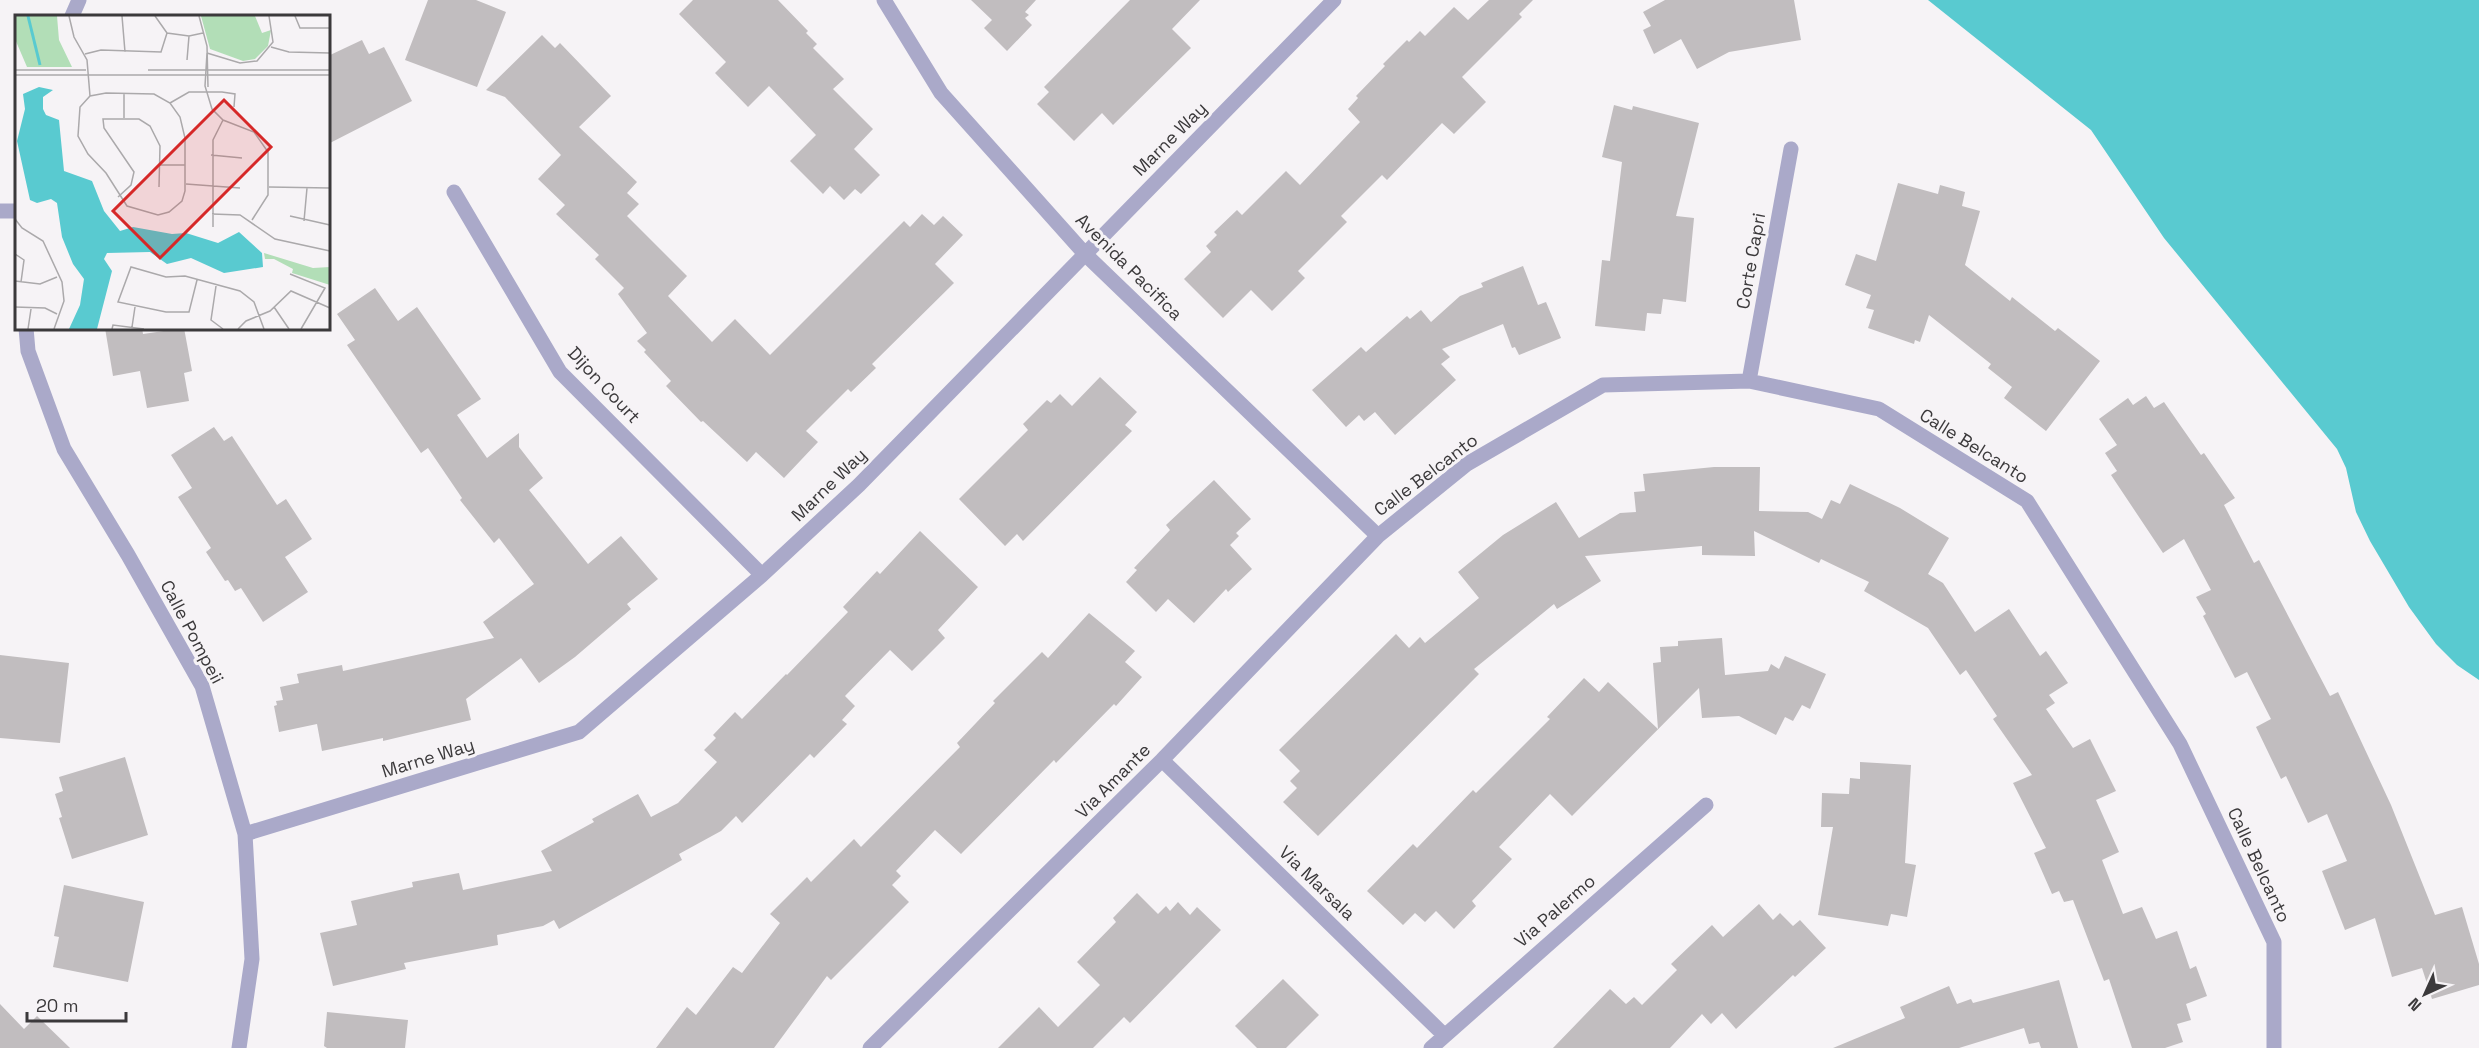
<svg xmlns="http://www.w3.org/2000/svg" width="2479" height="1048" viewBox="0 0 2479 1048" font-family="'Space Grotesk',sans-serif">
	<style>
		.water { fill: #59cad0 }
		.building { fill: #c1bdbf }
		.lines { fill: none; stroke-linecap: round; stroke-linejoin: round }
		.minor { stroke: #aaa9c9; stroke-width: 15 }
		.labels { text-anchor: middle; stroke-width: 6; stroke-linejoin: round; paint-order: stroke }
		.street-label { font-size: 18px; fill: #3b393b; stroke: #f6f3f6 }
		.inset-river { fill: none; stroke: #59cad0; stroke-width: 3 }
		.inset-road { fill: none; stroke: #aba9ab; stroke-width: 1.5 }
		.view { fill: #d62828; fill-opacity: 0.15; stroke: #d62828; stroke-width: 3 }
		.inset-edge { fill: none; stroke: #3b393b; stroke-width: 3 }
	</style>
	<rect width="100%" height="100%" fill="#f6f3f6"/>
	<path class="water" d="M 1928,0 L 2479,0 L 2479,680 L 2457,665 L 2436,644 L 2409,607 L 2370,541 L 2356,512 L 2346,468 L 2337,449 L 2164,238 L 2091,130 Z"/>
	<path class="building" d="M 428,0 L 476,0 L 506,12 L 477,87 L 405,60 Z
		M 693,0 L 778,0 L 808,31 L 806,33 L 817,44 L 813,48 L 844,79 L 833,89 L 873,129 L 854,149 L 880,175 L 861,194 L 855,189 L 844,200 L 830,186 L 823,194 L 790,161 L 816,135 L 769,86 L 748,107 L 715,73 L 726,62 L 679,14 Z
		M 971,0 L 1036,0 L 1025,12 L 1029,15 L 1025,18 L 1032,25 L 1007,51 L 984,28 L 992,20 Z
		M 1130,0 L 1200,0 L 1172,29 L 1191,48 L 1113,125 L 1102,113 L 1074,141 L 1037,104 L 1049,92 L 1044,87 Z
		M 1489,0 L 1533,0 L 1519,14 L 1522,17 L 1462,77 L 1486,102 L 1454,134 L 1442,123 L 1387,180 L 1382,175 L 1341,216 L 1347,222 L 1298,271 L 1305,278 L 1272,311 L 1251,290 L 1223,318 L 1184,279 L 1211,252 L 1206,246 L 1217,235 L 1214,232 L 1237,210 L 1242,215 L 1286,171 L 1300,185 L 1360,122 L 1348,109 L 1358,98 L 1356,96 L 1385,66 L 1383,64 L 1407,40 L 1409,42 L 1420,31 L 1425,36 L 1454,7 L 1468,20 Z
		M 1665,0 L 1794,0 L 1801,40 L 1729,52 L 1697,69 L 1681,39 L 1654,54 L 1643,30 L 1651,26 L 1643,12 Z
		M 542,35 L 555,48 L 560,43 L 611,96 L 579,127 L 637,182 L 627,193 L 639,204 L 627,216 L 687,276 L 668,296 L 712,342 L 735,319 L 770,355 L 904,221 L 910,227 L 922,214 L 934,225 L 943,216 L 963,235 L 935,264 L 954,283 L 872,364 L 876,368 L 851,392 L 848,389 L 806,431 L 818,442 L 784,478 L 756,452 L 747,462 L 703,421 L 701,422 L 666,386 L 671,381 L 644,352 L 646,350 L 637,341 L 647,333 L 618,294 L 624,288 L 595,259 L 599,255 L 556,214 L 565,205 L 538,179 L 561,155 L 505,97 L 486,90 Z
		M 362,40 L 369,54 L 384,47 L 412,101 L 328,144 L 328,56 Z
		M 1614,105 L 1632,110 L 1633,106 L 1699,123 L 1676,216 L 1694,218 L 1686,302 L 1663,299 L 1661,314 L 1647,313 L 1645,331 L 1595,326 L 1602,260 L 1610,261 L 1622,162 L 1602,157 Z
		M 1898,183 L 1938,194 L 1940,185 L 1965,192 L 1962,206 L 1980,211 L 1965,265 L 2010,301 L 2012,297 L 2055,331 L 2058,328 L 2100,361 L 2046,431 L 2004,398 L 2012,387 L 1988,368 L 1991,364 L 1929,315 L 1920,342 L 1915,340 L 1914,344 L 1868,328 L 1874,310 L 1866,308 L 1871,295 L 1845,285 L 1856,254 L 1876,261 Z
		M 1523,266 L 1538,305 L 1546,302 L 1561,338 L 1519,355 L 1515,347 L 1512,348 L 1503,324 L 1442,349 L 1450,357 L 1441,364 L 1456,380 L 1395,435 L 1375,412 L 1364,421 L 1359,415 L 1346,427 L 1312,390 L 1361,347 L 1366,352 L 1407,316 L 1410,319 L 1421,310 L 1431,322 L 1460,296 L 1483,287 L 1481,283 Z
		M 375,288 L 398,321 L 417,307 L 481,399 L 457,415 L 487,458 L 519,433 L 519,447 L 543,478 L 529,490 L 588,564 L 621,536 L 658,579 L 627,604 L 631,609 L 575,657 L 539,683 L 521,658 L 466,699 L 471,720 L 383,741 L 383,738 L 322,751 L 317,724 L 279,732 L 274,706 L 277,705 L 276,701 L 283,700 L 280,687 L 299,683 L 297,674 L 342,665 L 343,671 L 494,638 L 483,622 L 534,584 L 499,538 L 494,543 L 460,500 L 462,498 L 428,448 L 421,453 L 347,345 L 355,340 L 337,314 Z
		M 105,328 L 142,328 L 143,334 L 184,328 L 192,371 L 184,373 L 189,401 L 147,408 L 140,371 L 113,376 Z
		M 1100,377 L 1137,412 L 1125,425 L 1132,431 L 1023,541 L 1017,534 L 1005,546 L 959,499 L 1028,430 L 1023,424 L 1047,400 L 1051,403 L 1060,394 L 1072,406 Z
		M 2146,396 L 2154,408 L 2164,402 L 2201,455 L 2204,453 L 2235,498 L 2224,505 L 2254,563 L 2259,560 L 2330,696 L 2338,692 L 2391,805 L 2435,915 L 2462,907 L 2479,964 L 2479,985 L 2432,999 L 2422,968 L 2392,977 L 2375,918 L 2345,930 L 2322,871 L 2347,861 L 2327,814 L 2308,823 L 2286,776 L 2281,779 L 2256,727 L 2271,719 L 2247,672 L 2235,678 L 2203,616 L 2206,614 L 2196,597 L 2211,590 L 2184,539 L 2163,553 L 2111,475 L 2117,471 L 2105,453 L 2117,445 L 2099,419 L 2128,398 L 2133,405 Z
		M 214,427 L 224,441 L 232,436 L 277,505 L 286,499 L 312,539 L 285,557 L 308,592 L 263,622 L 241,588 L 235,591 L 228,580 L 225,581 L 206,552 L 211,548 L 178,497 L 192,488 L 171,455 Z
		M 1714,467 L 1760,467 L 1759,511 L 1808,512 L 1822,519 L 1831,500 L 1840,504 L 1850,484 L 1900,508 L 1949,538 L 1928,574 L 1943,583 L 1975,632 L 2009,609 L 2040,656 L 2046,651 L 2068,683 L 2049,695 L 2055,703 L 2046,709 L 2073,748 L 2090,739 L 2116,791 L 2096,800 L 2119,852 L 2102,860 L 2123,914 L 2142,907 L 2156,939 L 2177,931 L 2190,969 L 2196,966 L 2207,996 L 2186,1004 L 2191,1020 L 2177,1024 L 2183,1042 L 2165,1048 L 2132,1048 L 2109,979 L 2104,981 L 2073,900 L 2064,902 L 2059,891 L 2052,894 L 2034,853 L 2046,848 L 2013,783 L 2032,775 L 1993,719 L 1997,716 L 1966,670 L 1960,675 L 1928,628 L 1864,591 L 1869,582 L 1821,559 L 1819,563 L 1754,531 L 1755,556 L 1702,555 L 1702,546 L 1585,556 L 1601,581 L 1557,609 L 1554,604 L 1474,669 L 1479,674 L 1318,836 L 1283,802 L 1297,788 L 1290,781 L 1300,771 L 1279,750 L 1396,634 L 1409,648 L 1420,637 L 1425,643 L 1479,598 L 1458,572 L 1503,535 L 1556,502 L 1579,538 L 1620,513 L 1636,512 L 1634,492 L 1645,491 L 1643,474 Z
		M 1214,480 L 1251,519 L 1236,533 L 1239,536 L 1230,545 L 1252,569 L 1228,592 L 1226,589 L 1194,623 L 1168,599 L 1156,612 L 1126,582 L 1137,570 L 1134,568 L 1170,530 L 1166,525 Z
		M 920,531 L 978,587 L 938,630 L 945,638 L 912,671 L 890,650 L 845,696 L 855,706 L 842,720 L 847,724 L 814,758 L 810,754 L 742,823 L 736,816 L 721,831 L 679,854 L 682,860 L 559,929 L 554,920 L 543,926 L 497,935 L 498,945 L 404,963 L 406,969 L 333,986 L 320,933 L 357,925 L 351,901 L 413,887 L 412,882 L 459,873 L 463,890 L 552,871 L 541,851 L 594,822 L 592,819 L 638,794 L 651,817 L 678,803 L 717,762 L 704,750 L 716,738 L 713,735 L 735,712 L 742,719 L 786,674 L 787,675 L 848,612 L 843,607 L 877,571 L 880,574 Z
		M 1089,613 L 1135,651 L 1125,662 L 1142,677 L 1116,706 L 1114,704 L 1056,763 L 1054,760 L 961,854 L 935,830 L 896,871 L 901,876 L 892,885 L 909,902 L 831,980 L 827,976 L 774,1048 L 656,1048 L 687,1007 L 696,1015 L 733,967 L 742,973 L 780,923 L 770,914 L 807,877 L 811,882 L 854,839 L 861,847 L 960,747 L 957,743 L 995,703 L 993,701 L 1042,652 L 1048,658 Z
		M 1722,638 L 1725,675 L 1768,671 L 1771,664 L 1779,669 L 1785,656 L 1826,674 L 1810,709 L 1802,705 L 1793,721 L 1785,717 L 1776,735 L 1739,716 L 1702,718 L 1699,688 L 1572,816 L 1550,794 L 1499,847 L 1512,859 L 1472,901 L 1476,906 L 1454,929 L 1436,911 L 1425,922 L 1415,913 L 1403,925 L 1367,891 L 1413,844 L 1417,848 L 1473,790 L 1476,793 L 1550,719 L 1547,717 L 1584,678 L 1599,692 L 1608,682 L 1658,729 L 1653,663 L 1661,662 L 1660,647 L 1678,646 L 1678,641 Z
		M 0,655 L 69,663 L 60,743 L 0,738 Z
		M 125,757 L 148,835 L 72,859 L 59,818 L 62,817 L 55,794 L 63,791 L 59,777 Z
		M 1860,762 L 1911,765 L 1905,863 L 1916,865 L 1907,917 L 1891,914 L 1888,926 L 1818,915 L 1833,827 L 1821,827 L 1822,793 L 1849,794 L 1850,778 L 1860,779 Z
		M 64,885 L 144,902 L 128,982 L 53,967 L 59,937 L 54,936 Z
		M 1137,893 L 1158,914 L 1166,906 L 1170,911 L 1178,902 L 1190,915 L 1197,907 L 1221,930 L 1130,1023 L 1124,1017 L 1093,1048 L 998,1048 L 1039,1007 L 1058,1027 L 1100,985 L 1077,962 L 1116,922 L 1113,918 Z
		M 1759,904 L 1773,920 L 1780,913 L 1793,926 L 1800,920 L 1826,948 L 1795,977 L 1793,975 L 1736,1029 L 1722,1013 L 1711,1024 L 1702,1014 L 1670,1048 L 1553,1048 L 1610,989 L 1626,1004 L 1634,997 L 1642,1005 L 1677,970 L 1671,964 L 1712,925 L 1723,937 Z
		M 1283,979 L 1319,1015 L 1286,1048 L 1257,1048 L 1235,1026 Z
		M 2059,980 L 2078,1048 L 2041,1048 L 2039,1042 L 2029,1044 L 2024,1028 L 1959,1048 L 1833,1048 L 1905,1018 L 1900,1007 L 1949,986 L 1957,1004 L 1971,999 L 1973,1003 Z
		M 0,1004 L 24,1029 L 37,1016 L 70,1048 L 0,1048 Z
		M 327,1012 L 408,1020 L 405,1048 L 327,1048 L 324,1046 Z"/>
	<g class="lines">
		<path class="minor" d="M 884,0 L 941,93 L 1085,254 L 1378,536
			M 72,16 L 79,0
			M 454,192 L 560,372 L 762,575
			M 0,211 L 16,211
			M 26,328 L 28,351 L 64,449 L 128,555 L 202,686 L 245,834 L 252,959 L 239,1048
			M 1749,381 L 1791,149
			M 1162,760 L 1444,1035
			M 245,834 L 579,732 L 762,575 L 859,485 L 1334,0
			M 870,1048 L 1162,760 L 1378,536 L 1467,464 L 1603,385 L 1749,381 L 1879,409 L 2027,501 L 2180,744 L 2274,942 L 2274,1048
			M 1431,1048 L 1706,805"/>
	</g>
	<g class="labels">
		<g class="street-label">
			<text transform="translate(1170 139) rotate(-45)" y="6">Marne Way</text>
			<text transform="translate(1751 261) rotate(-80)" y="6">Corte Capri</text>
			<text transform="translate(1129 267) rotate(45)" y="6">Avenida Pacifica</text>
			<text transform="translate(604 385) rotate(47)" y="6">Dijon Court</text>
			<text transform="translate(1974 446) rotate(32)" y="6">Calle Belcanto</text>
			<text transform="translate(1426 475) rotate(-37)" y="6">Calle Belcanto</text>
			<text transform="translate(829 485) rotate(-44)" y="6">Marne Way</text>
			<text transform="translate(192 632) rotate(62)" y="6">Calle Pompeii</text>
			<text transform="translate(428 758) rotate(-17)" y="6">Marne Way</text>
			<text transform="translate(1113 781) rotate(-45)" y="6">Via Amante</text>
			<text transform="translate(2259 865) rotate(65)" y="6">Calle Belcanto</text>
			<text transform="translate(1317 883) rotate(44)" y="6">Via Marsala</text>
			<text transform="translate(1555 911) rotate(-41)" y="6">Via Palermo</text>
		</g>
	</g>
	<g transform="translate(15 15)">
		<rect width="315" height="315" fill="#f6f3f6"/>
		<path d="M 0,1 L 42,1 L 44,25 L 57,52 L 12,52 L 0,24 ZM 186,1 L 240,1 L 247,18 L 256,15 L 253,31 L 240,44 L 228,46 L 195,34 ZM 249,238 L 298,253 L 315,252 L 315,270 L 277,258 L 278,254 L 259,244 L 250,244 Z" fill="#b2deb7"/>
		<path d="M 24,72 L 38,75 L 28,82 L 28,94 L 31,100 L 44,105 L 49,156 L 77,166 L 89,196 L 105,216 L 118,212 L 157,219 L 171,218 L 203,228 L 224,217 L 247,238 L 248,252 L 209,258 L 176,243 L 152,249 L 135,237 L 92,238 L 89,244 L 97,256 L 82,314 L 54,314 L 65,290 L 69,264 L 58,249 L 47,222 L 42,188 L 36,184 L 22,188 L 15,185 L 2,126 L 10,94 L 8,79 Z" fill="#59cad0"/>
		<path class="inset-river" d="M 13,1 L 25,50"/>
		<path class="inset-road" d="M 54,1 L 59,22 L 72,45 L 75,81M 107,1 L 110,37M 140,1 L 152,18 L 174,21 L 188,18M 184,1 L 192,31 L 193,72M 280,1 L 285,13 L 315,13M 256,32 L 274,37 L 315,38M 192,38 L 190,71 L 197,94 L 208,105 L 239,117 L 253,137 L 253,180 L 237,205M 192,38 L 225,48 L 242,46 L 258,27 L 254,1M 70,39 L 86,35 L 146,37 L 152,18M 172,45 L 174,21M 0,55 L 71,55M 133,55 L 315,55M 0,60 L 315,60M 91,78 L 139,79 L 155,88 L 165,102 L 170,123 L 170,176 L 167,186 L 154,197 L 143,200 L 112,191 L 91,158 L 73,139 L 63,121 L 65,92 L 75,81 ZM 109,78 L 109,103M 155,88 L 174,77 L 207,77 L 220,79 L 219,92M 196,140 L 227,143M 145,150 L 170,150M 171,169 L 225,173M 254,172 L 315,173M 103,182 L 116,170 L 119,157 L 89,113 L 88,104 L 124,104 L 135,111 L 145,131 L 144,172M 197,199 L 225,200 L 260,224 L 315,236M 275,201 L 315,210M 0,204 L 7,213 L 28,226 L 47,267 L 49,286 L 39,314M 289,206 L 292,173M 198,212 L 198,125 L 208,105M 0,239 L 9,245 L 6,267M 275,259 L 310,273 L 286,314M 182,265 L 174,297 L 151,297 L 103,287 L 116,252 L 151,262 L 170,261 L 225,276 L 239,287 L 249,314M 0,266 L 25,269 L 42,262M 201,271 L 196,305 L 208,314M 0,292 L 30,293 L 42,299M 259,292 L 274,314M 117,312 L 120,292M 13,314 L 16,294M 97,314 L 98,310 L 129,314M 223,314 L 231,306 L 255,296 L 276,276 L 315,293"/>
		<path class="view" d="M 209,85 L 256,132 L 145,243 L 98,196 Z"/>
		<rect width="315" height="315" class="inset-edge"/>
	</g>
	<g transform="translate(2425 994) rotate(225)" stroke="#f6f3f6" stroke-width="4.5" paint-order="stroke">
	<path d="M0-4.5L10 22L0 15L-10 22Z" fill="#3b393b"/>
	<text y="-9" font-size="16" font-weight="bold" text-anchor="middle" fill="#3b393b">N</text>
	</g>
	<path d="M27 1012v9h99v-9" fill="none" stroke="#3b393b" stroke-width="3"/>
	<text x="36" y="1012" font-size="18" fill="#3b393b" stroke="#f6f3f6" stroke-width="4.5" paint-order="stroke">20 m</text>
</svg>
